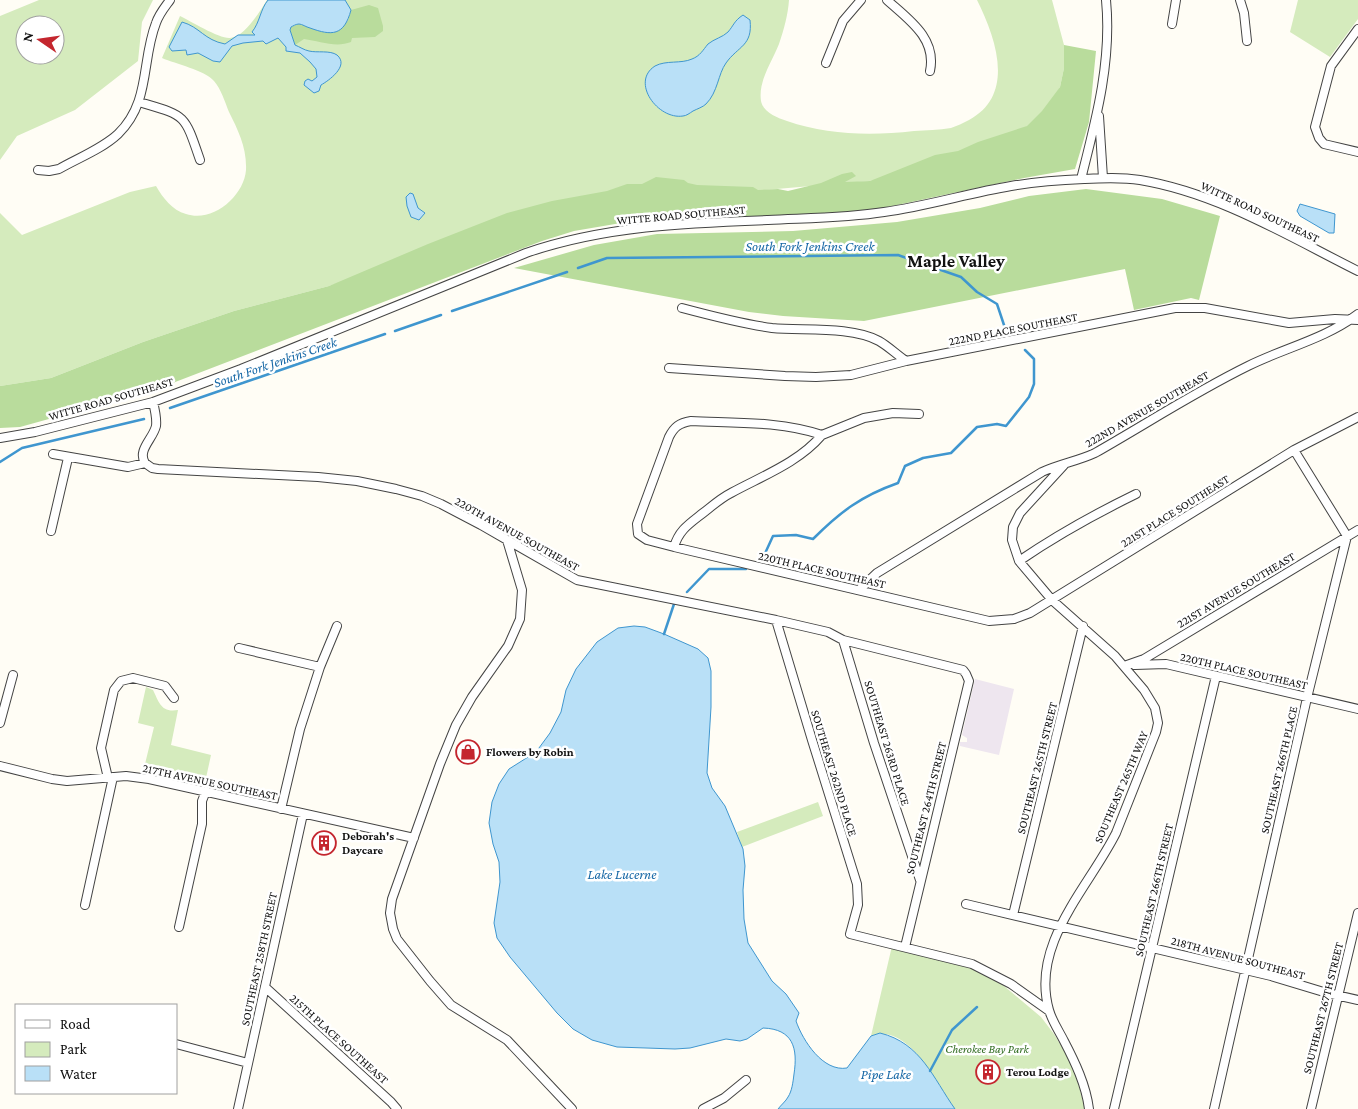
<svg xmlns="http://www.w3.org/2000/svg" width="1358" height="1109" viewBox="0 0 1358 1109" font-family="'Crimson Pro',serif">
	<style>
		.industrial { fill: #eee6ef }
		.green { fill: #d5ebbd; fill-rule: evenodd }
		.forest { fill: #b9dc9c }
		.water { fill: #b9e0f7; stroke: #3f96cf }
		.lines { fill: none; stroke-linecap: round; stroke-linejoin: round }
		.stream { stroke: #3f96cf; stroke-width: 2.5 }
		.minor-casing { stroke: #444; stroke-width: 10 }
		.minor { stroke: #fff; stroke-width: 8 }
		.labels { text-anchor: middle; stroke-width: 5; stroke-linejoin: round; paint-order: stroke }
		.street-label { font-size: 12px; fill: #111; stroke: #fff }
		.poi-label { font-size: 12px; font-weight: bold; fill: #111; stroke: #fff; text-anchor: start }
		.park-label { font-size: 12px; font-style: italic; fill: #2f6b1f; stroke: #fff }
		.water-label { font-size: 14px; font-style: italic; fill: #1768a6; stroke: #fff }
		.district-label { font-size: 18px; font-weight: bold; fill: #111; stroke: #fff }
	</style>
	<rect width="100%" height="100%" fill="#fffdf5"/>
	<path class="industrial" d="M 975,679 L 1014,689 L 999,755 L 960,746 L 960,742 L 967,742 L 967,738 L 962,735 Z"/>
	<path class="green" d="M 39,0 L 153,0 L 142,22 L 138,61 L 75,110 L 17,136 L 0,160 L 0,16 ZM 25,25 L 55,25 L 55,55 L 25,55 Z
		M 267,0 L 789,0 C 788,15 784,29 779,44 C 772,62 758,81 761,101 C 763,112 777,118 787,121 C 827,135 871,136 914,131 C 926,130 939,130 951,128 C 957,126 963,123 969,120 C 1016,95 996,38 977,0 L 1052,0 L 1064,45 L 1064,68 L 1060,87 L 1044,118 L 927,176 L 753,191 L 622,191 L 329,286 L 234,311 L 143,342 L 51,378 L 0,386 L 0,213 L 22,235 L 130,192 L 156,186 C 163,198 172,210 186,214 C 213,223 244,196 246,170 C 247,148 238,130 229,112 C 225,102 221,89 214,81 C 204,70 176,64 162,58 L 180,16 C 190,21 220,39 230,38 C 245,37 260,11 267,0 Z
		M 1298,0 L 1358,0 L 1358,19 L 1330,57 L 1290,32 Z
		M 146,687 L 153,690 C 159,702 161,713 178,710 L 171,745 L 211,755 L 206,778 L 145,764 L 154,727 L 138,723 Z
		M 818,802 L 823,816 L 742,847 L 737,832 Z
		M 892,946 L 971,965 L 991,975 L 1041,1017 L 1054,1034 L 1074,1067 L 1085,1109 L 955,1109 C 937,1085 909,1022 871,1036 Z"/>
	<path class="forest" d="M 369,5 L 378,8 L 383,26 L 383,31 L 375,37 L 352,38 L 351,42 C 336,48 319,41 304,39 L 295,45 C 292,39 288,33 291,27 L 299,24 L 326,33 L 348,21 L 351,10 Z
		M 1064,45 L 1096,51 L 1089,122 L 1075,169 L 1024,178 L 883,208 L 843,212 L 621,223 L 574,231 L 542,241 L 157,389 L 20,427 L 0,428 L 0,386 L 51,378 L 143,342 L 234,311 L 329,286 L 428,244 L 507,213 L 552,201 L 607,191 L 627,184 L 642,184 L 656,177 L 684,180 L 688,183 L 697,185 L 753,187 L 758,190 L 778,189 L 788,191 L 821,183 L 842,174 L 852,172 L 856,176 L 845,182 L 870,181 L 935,155 L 958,151 L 978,142 L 1027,126 L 1042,111 L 1060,87 L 1064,68 Z
		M 1086,189 L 1162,199 L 1220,216 L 1199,300 L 1191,298 L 1134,310 L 1125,269 L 864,321 L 783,316 L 749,312 L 514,268 L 594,245 L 657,234 L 793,231 L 897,222 L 980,208 L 1029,196 Z"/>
	<path class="water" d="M 268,0 L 345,0 L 351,10 C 344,36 332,36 310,28 C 306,27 302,24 299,24 C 296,24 293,26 291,27 L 290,30 L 295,45 C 300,47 304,50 309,51 C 317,53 330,50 337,55 C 350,66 328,81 321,85 L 319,91 L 314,93 L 304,85 L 305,81 L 308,79 L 312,81 L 317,77 L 316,69 L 310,62 L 300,53 L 286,51 L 286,47 L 278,38 L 266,44 L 263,41 L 243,43 L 232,46 L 220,62 L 213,61 L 198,53 L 187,55 L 186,50 L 172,51 L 169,47 L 182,22 C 200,27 204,40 225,44 L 238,35 L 255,35 L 252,32 C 260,22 260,10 268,0 Z
		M 743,15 L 750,20 C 753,46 738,46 726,63 C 718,74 718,92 706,104 C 703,107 697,109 693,111 C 690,113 686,116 683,116 C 658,120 630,82 655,66 C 666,60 681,64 692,59 C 700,56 703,50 708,44 C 714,39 723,37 728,32 C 734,25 734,21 743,15 Z
		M 410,193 L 413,194 L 418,208 L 425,213 L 419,220 L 411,217 L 407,206 L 406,197 Z
		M 1300,204 L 1335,214 L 1334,233 L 1329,233 L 1300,216 L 1297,211 Z
		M 634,626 L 645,627 L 664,634 L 698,649 L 708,658 L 711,671 L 711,707 L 707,773 L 712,788 L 725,806 L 743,849 L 745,866 L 743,890 L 744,919 L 748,943 L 772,981 L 786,994 L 799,1013 L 796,1021 C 803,1041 823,1072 847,1068 L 871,1036 L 880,1033 C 921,1043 933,1078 955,1109 L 778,1109 C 781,1105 786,1101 788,1097 C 792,1091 793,1082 794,1074 C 798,1048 793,1029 763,1028 L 747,1039 L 740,1041 L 726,1039 L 690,1048 L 675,1049 L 617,1047 L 592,1040 L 573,1029 L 557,1013 L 510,957 L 497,938 L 494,923 L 500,882 L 499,862 L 493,844 L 489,823 L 492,802 L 499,784 L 509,769 L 536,752 L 550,733 L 561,712 L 566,690 L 576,669 L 597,642 L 618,628 Z"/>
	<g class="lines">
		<path class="stream" d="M 578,268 L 607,258 L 898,255 L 961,277 L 977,292 L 997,304 L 1006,331 L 1010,335
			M 452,311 L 567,272
			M 395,331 L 441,315
			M 170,408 L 385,334
			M 0,462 L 22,448 L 144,419
			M 762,560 L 773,536 L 796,535 L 813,539 C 840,512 861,496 898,483 L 905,466 L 923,458 L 951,453 L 977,427 L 997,424 L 1006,426 L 1029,397 L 1034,384 L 1034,359 L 1025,350
			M 687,592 L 709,569 L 746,569
			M 664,634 L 674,604
			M 930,1071 L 952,1030 L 977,1007"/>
		<g class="minor-casing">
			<path id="minor" d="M 887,0 C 908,19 937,38 930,71
				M 1240,0 L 1244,13 L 1247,41
				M 1172,24 L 1176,0
				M 1358,29 L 1331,66 L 1315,127 L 1319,138 L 1324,144 L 1358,152
				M 826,63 L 843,21 L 861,0
				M 139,102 C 186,116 184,113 200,160
				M 1099,116 L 1103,178
				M 38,170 L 49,171 L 59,169 C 78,158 102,149 118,134 C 151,102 141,61 156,23 C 159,14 165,7 170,0
				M 1081,179 C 1096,120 1112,61 1106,0
				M 682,308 C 712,316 742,324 772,328 C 803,331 851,326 879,341 C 888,346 897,355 906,361
				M 669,368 L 785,376 L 816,377 L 851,375 L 906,361 L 1175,308 L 1205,308 L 1289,323 L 1335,319 L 1358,320
				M 919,414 L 893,413 L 864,418 L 822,435 C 781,421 734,423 691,421 C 679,423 674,427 669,437 L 637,524 L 638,534 L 647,540 L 674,547 L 989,621 L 1014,619 L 1030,613 L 1294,450 L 1358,417
				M 0,438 L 35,432 L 153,402 L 241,369 L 526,253 C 604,226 687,223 768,220 C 807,218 846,218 884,212 C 927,206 969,193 1011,186 C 1035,182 1060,180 1084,179 C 1103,178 1121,177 1140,180 C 1218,193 1288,236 1358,271
				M 53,454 L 128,467 L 145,463 L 152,468 L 158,469 L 318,477 L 357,481 L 396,489 L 422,496 L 441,504 L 481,525 L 577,580 L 776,620 L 828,632 L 843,640 L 963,670 L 966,674 L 969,681 L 905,947
				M 145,463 C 137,450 153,439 156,426 C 157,418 155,410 153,402
				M 1064,465 L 1020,513 L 1013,527 L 1012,540 L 1019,561 L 1052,600 L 1115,656 L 1144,690 L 1155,708 L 1158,723 L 1156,732 L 1116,833 C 1089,887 1030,944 1049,1010 C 1052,1021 1059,1031 1064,1041 C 1075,1062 1086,1085 1089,1109
				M 51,531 L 68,458
				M 507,540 L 522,590 L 520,619 L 508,646 L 472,697 L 456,725 L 440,764 L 392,899 L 390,913 L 393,929 L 397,939 L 430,981 L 451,1005 L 507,1040 L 572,1109
				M 674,547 C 679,530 689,524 703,513 C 712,506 721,498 731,493 C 762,476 798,463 822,435
				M 1019,561 C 1057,535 1095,514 1136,494
				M 859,590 L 877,573 L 1042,472 C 1059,464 1078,461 1095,453 C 1146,424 1195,392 1248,366 C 1284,348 1325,339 1358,314
				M 776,620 L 812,740 L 857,884 L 858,905 L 850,934 L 972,964 L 1011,984 L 1049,1011
				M 843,640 L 874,743 L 920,880
				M 239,648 L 320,667
				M 1135,665 L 1166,664 L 1358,709
				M 1124,666 L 1144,659 L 1358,530
				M 0,723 L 13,675
				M 0,766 L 52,779 L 67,781 L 126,776 L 149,779 L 414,838
				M 108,778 L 101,748 L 114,690 L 121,681 L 133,678 L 165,686 L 174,698
				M 281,809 L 300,729 L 320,667 L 337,626
				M 966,904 L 1271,976 L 1327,993 L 1358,1000
				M 85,905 L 113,777
				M 1013,915 L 1083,626
				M 179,927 L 202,824 L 202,801 L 206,791
				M 265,987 L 391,1102 L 397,1109
				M 176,1044 L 248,1063
				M 238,1109 L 303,814
				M 703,1109 L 724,1098 L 746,1080
				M 1114,1109 L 1216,676
				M 1214,1109 L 1307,698 L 1347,536 L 1294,450
				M 1311,1109 L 1358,913"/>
		</g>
		<use href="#minor" class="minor"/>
	</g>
	<defs>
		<g id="shop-ring" transform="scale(1.25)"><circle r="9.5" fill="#fff" stroke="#c4262e" stroke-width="1.5"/><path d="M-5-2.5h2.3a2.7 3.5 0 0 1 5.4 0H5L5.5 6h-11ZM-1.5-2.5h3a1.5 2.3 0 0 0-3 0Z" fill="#c4262e"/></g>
		<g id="building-ring" transform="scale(1.25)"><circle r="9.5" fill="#fff" stroke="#c4262e" stroke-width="1.5"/><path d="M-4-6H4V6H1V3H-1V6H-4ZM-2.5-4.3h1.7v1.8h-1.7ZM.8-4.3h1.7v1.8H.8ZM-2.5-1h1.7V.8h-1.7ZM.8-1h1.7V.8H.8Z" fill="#c4262e"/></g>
	</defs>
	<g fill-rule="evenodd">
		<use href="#shop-ring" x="468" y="752"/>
		<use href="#building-ring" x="324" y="843"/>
		<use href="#building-ring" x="988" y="1072"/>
	</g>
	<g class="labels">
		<g class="street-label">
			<text transform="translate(1260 212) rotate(25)" y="4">WITTE ROAD SOUTHEAST</text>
			<text transform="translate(681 215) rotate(-5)" y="4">WITTE ROAD SOUTHEAST</text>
			<text transform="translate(1013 329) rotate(-11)" y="4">222ND PLACE SOUTHEAST</text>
			<text transform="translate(111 399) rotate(-16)" y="4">WITTE ROAD SOUTHEAST</text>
			<text transform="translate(1147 409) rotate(-30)" y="4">222ND AVENUE SOUTHEAST</text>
			<text transform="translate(1175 511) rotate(-32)" y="4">221ST PLACE SOUTHEAST</text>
			<text transform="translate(517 534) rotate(29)" y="4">220TH AVENUE SOUTHEAST</text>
			<text transform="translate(822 570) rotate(13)" y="4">220TH PLACE SOUTHEAST</text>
			<text transform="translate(1236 590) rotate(-31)" y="4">221ST AVENUE SOUTHEAST</text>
			<text transform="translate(1244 671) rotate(13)" y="4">220TH PLACE SOUTHEAST</text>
			<text transform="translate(887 743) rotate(73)" y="4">SOUTHEAST 263RD PLACE</text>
			<text transform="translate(1037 768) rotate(-76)" y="4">SOUTHEAST 265TH STREET</text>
			<text transform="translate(1279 770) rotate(-77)" y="4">SOUTHEAST 266TH PLACE</text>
			<text transform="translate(834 773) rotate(73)" y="4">SOUTHEAST 262ND PLACE</text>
			<text transform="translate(210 782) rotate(12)" y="4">217TH AVENUE SOUTHEAST</text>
			<text transform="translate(1121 787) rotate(-67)" y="4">SOUTHEAST 265TH WAY</text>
			<text transform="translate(926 808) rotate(-76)" y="4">SOUTHEAST 264TH STREET</text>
			<text transform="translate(1154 890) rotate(-77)" y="4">SOUTHEAST 266TH STREET</text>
			<text transform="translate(1238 958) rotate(15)" y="4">218TH AVENUE SOUTHEAST</text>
			<text transform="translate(259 959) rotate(-78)" y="4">SOUTHEAST 258TH STREET</text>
			<text transform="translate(1323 1008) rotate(-76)" y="4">SOUTHEAST 267TH STREET</text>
			<text transform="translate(339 1039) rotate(42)" y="4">215TH PLACE SOUTHEAST</text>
		</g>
		<g class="poi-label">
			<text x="486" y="756">Flowers by Robin</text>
			<text x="342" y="840">Deborah's<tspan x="342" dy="14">Daycare</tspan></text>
			<text x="1006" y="1076">Terou Lodge</text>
		</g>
		<g class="park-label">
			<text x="987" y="1053">Cherokee Bay Park</text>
		</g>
		<g class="water-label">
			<text x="810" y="251">South Fork Jenkins Creek</text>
			<text transform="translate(275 362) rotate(-19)" y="5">South Fork Jenkins Creek</text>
			<text x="622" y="879">Lake Lucerne</text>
			<text x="886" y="1079">Pipe Lake</text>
		</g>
		<g class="district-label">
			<text x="956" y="267">Maple Valley</text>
		</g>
	</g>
	<rect x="15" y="1004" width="162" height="90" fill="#ffffff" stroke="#a0a0a0"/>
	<rect x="25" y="1020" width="25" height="8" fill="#ffffff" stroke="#a0a0a0"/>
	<text x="60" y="1029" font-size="15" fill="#111111">Road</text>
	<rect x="25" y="1042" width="25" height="15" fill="#d5ebbd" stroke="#a0a0a0"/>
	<text x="60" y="1054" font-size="15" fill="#111111">Park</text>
	<rect x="25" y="1066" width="25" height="15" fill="#b9e0f7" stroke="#a0a0a0"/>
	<text x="60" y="1079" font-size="15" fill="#111111">Water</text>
	<g transform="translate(40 40) rotate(283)"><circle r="24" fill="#ffffff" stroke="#a0a0a0"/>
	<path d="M0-4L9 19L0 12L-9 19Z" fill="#c4262e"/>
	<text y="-8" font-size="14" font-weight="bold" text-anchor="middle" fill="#111111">N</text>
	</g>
</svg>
